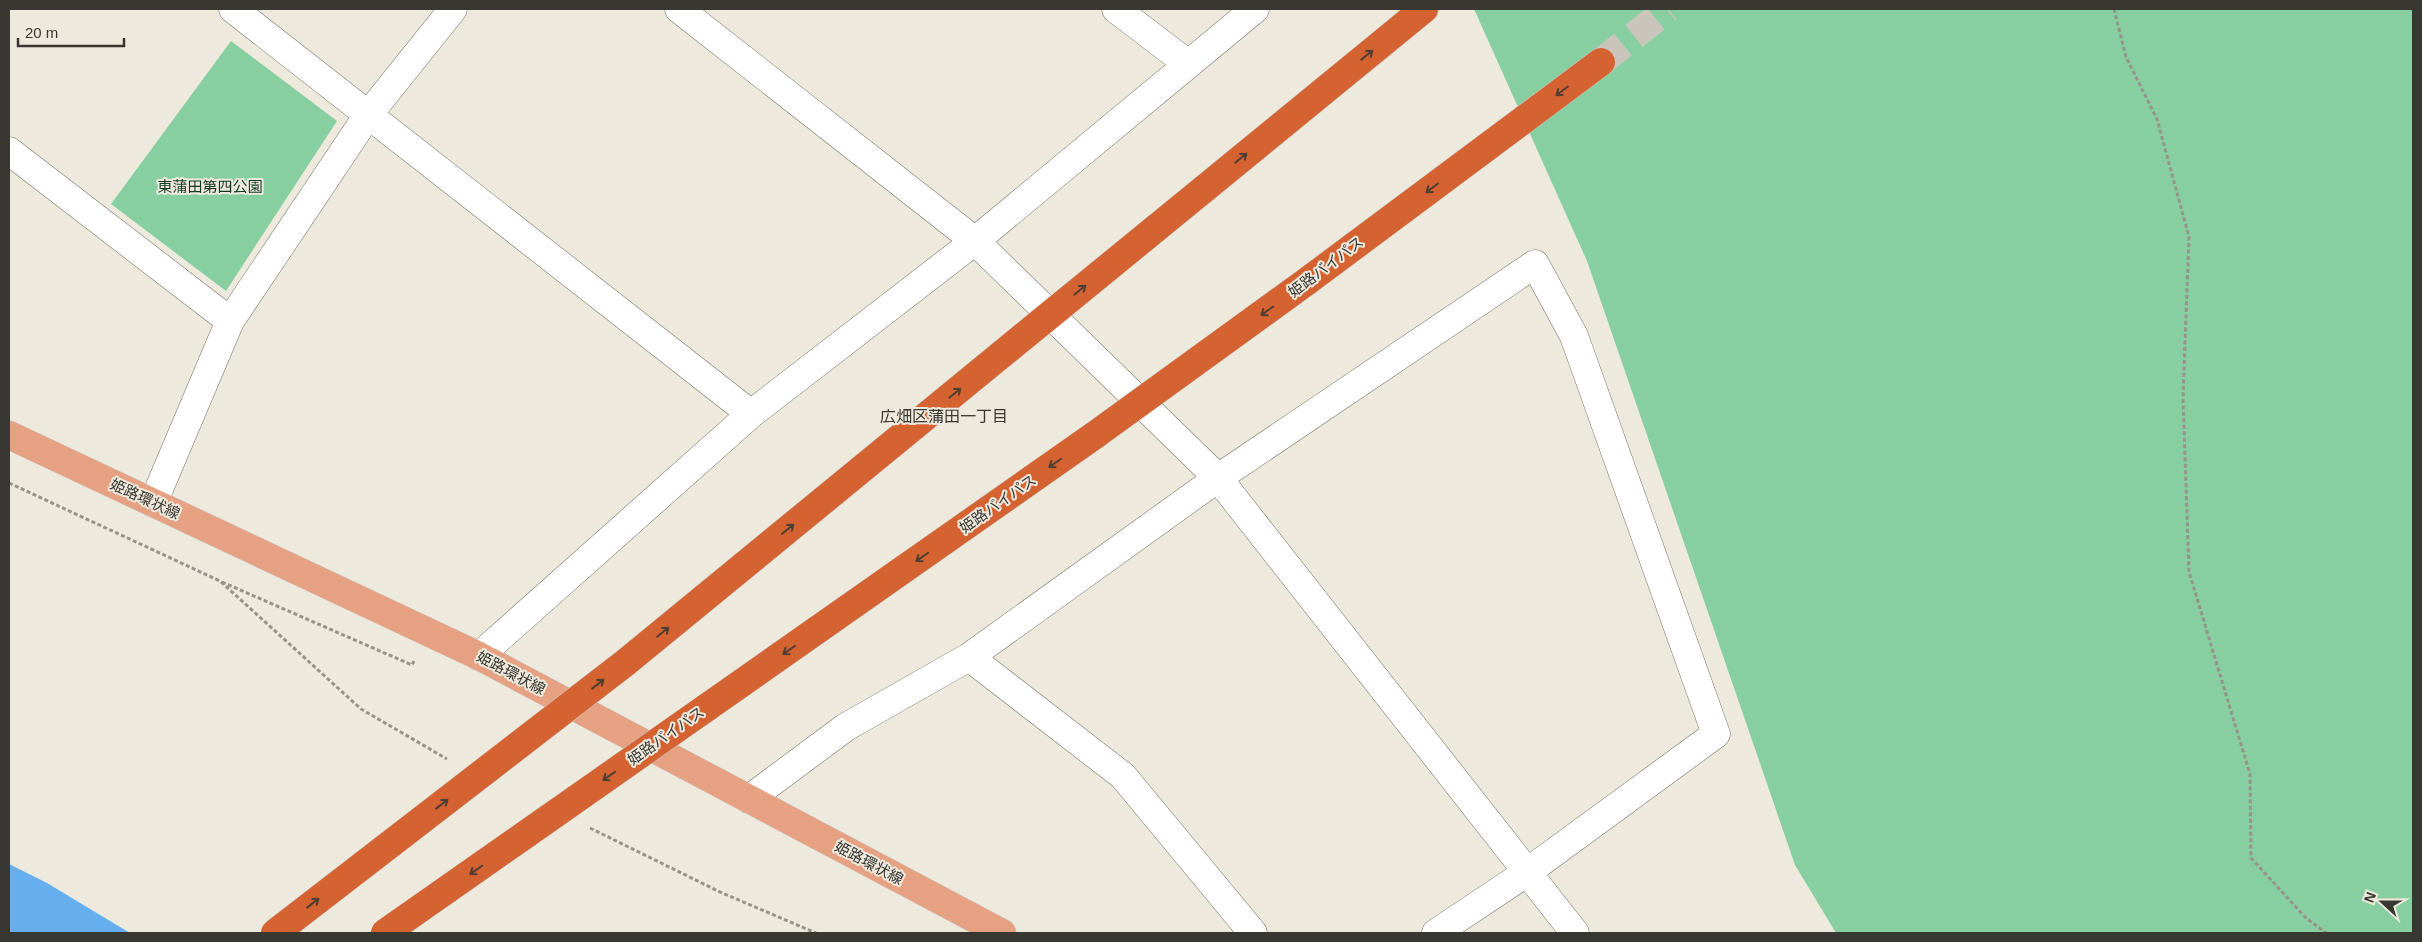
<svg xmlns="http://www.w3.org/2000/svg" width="2422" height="942" viewBox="0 0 2422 942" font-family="Arial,'Noto Sans JP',sans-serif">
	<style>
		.green { fill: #87cfa1 }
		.water { fill: #65afef }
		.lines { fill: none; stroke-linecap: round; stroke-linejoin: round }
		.highway-tunnel { stroke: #cac5bb; stroke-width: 28; stroke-dasharray: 28 14; stroke-linecap: butt }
		.minor-casing { stroke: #747065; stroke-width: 29 }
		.major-casing { stroke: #cbcbca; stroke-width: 29 }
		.highway-casing { stroke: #cbcbca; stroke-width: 29 }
		.path { stroke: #96938a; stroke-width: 3; stroke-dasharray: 4 2.5; stroke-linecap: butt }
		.minor { stroke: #fff; stroke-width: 28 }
		.major { stroke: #e6a183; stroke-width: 28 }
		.highway { stroke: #d56331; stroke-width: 28 }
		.highway-bridge-casing { stroke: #cbcbca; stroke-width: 29; stroke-linecap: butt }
		.highway-bridge { stroke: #d56331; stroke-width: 28 }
		.oneway { stroke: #503e32 }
		.labels { text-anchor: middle; stroke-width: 4; stroke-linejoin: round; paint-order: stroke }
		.park-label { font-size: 15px; fill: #103721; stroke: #eee9dd }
		.street-label { font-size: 15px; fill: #383732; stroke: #eee9dd }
		.neighbourhood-label { font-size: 16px; fill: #383732; stroke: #eee9dd }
	</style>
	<rect width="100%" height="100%" fill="#eee9dd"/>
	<path class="green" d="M 1474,9 L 2413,9 L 2413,933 L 1836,933 L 1795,865 L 1587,261 Z
		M 231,41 L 337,121 L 226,291 L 111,204 Z"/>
	<path class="water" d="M 9,864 L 47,883 L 130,933 L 9,933 Z"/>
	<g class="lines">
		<path class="highway-tunnel" d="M 1601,62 L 1668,9"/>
		<g class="minor-casing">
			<path id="minor" d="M 233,9 L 751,414
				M 679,9 L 975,241 L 1218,478 L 1575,933
				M 1116,9 L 1188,64
				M 9,151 L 230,321
				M 153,503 L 230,321 L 368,115 L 453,9
				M 479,656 L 751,414 L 975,241 L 1255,9
				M 969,657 L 1123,776 L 1253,933
				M 749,799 L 846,727 L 969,657 L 1218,478 L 1535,264 L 1574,336 L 1716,734 L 1526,873 L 1436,933"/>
		</g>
		<g class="major-casing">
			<path id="major" d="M 9,435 L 479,656 L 1002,933"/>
		</g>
		<g class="highway-casing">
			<path id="highway" d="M 1204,189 L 1424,9
				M 1306,282 L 1601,62
				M 625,663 L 1002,354
				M 706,708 L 1095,435"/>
		</g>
		<path class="path" d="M 2114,9 L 2126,57 L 2157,119 L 2189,237 L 2183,397 L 2189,572 L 2250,774 L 2251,858 L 2306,918 L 2326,933
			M 9,483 L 220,581 L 361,709 L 447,759
			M 222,582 L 412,665 L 414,661
			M 590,828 L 720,892 L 816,933"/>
		<use href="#minor" class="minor"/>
		<use href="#major" class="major"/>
		<use href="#highway" class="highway"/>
		<g class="highway-bridge-casing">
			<path id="highway-bridge" d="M 1002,354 L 1204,189
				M 1095,435 L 1306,282
				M 275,933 L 625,663
				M 385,933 L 706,708"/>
		</g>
		<use href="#highway-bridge" class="highway-bridge"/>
	</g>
	<defs><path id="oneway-shaft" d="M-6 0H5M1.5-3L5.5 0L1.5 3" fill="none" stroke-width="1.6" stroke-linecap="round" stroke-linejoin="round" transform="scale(1.25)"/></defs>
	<g class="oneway">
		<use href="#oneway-shaft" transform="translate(1367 55) rotate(-39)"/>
		<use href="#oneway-shaft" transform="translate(1562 91) rotate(143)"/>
		<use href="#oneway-shaft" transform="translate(1241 158) rotate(-39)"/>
		<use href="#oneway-shaft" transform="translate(1432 188) rotate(143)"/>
		<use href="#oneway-shaft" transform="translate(1080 290) rotate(-39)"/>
		<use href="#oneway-shaft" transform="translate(1267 311) rotate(144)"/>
		<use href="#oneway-shaft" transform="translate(955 393) rotate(-39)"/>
		<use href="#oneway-shaft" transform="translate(1055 463) rotate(145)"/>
		<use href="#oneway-shaft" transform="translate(788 529) rotate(-39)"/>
		<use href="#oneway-shaft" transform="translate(922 557) rotate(145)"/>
		<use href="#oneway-shaft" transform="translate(663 632) rotate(-39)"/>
		<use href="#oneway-shaft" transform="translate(789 650) rotate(145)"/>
		<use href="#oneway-shaft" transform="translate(598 684) rotate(-38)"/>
		<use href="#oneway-shaft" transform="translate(609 776) rotate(145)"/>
		<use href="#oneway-shaft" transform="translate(442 804) rotate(-38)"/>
		<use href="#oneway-shaft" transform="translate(476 870) rotate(145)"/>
		<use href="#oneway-shaft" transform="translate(313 903) rotate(-38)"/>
	</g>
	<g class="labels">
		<g class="park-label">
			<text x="210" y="192">東蒲田第四公園</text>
		</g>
		<g class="street-label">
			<text transform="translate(1326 267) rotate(-37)" y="5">姫路バイパス</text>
			<text transform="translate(145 499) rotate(25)" y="5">姫路環状線</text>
			<text transform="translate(998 504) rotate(-35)" y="5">姫路バイパス</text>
			<text transform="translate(511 673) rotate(28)" y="5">姫路環状線</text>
			<text transform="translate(666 736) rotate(-35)" y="5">姫路バイパス</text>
			<text transform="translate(869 863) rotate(28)" y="5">姫路環状線</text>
		</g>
		<g class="neighbourhood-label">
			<text x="944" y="422">広畑区蒲田一丁目</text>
		</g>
	</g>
	<rect width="2422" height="942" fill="none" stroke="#383732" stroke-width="20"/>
	<g transform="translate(2382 902) rotate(291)" stroke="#eee9dd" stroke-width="4" paint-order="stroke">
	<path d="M0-4L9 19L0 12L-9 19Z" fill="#383732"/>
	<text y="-8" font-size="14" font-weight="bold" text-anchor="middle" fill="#383732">N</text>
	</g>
	<path d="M18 38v8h106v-8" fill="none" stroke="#383732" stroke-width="2.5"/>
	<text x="25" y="38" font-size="15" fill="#383732" stroke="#eee9dd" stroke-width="4" paint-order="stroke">20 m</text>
</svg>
